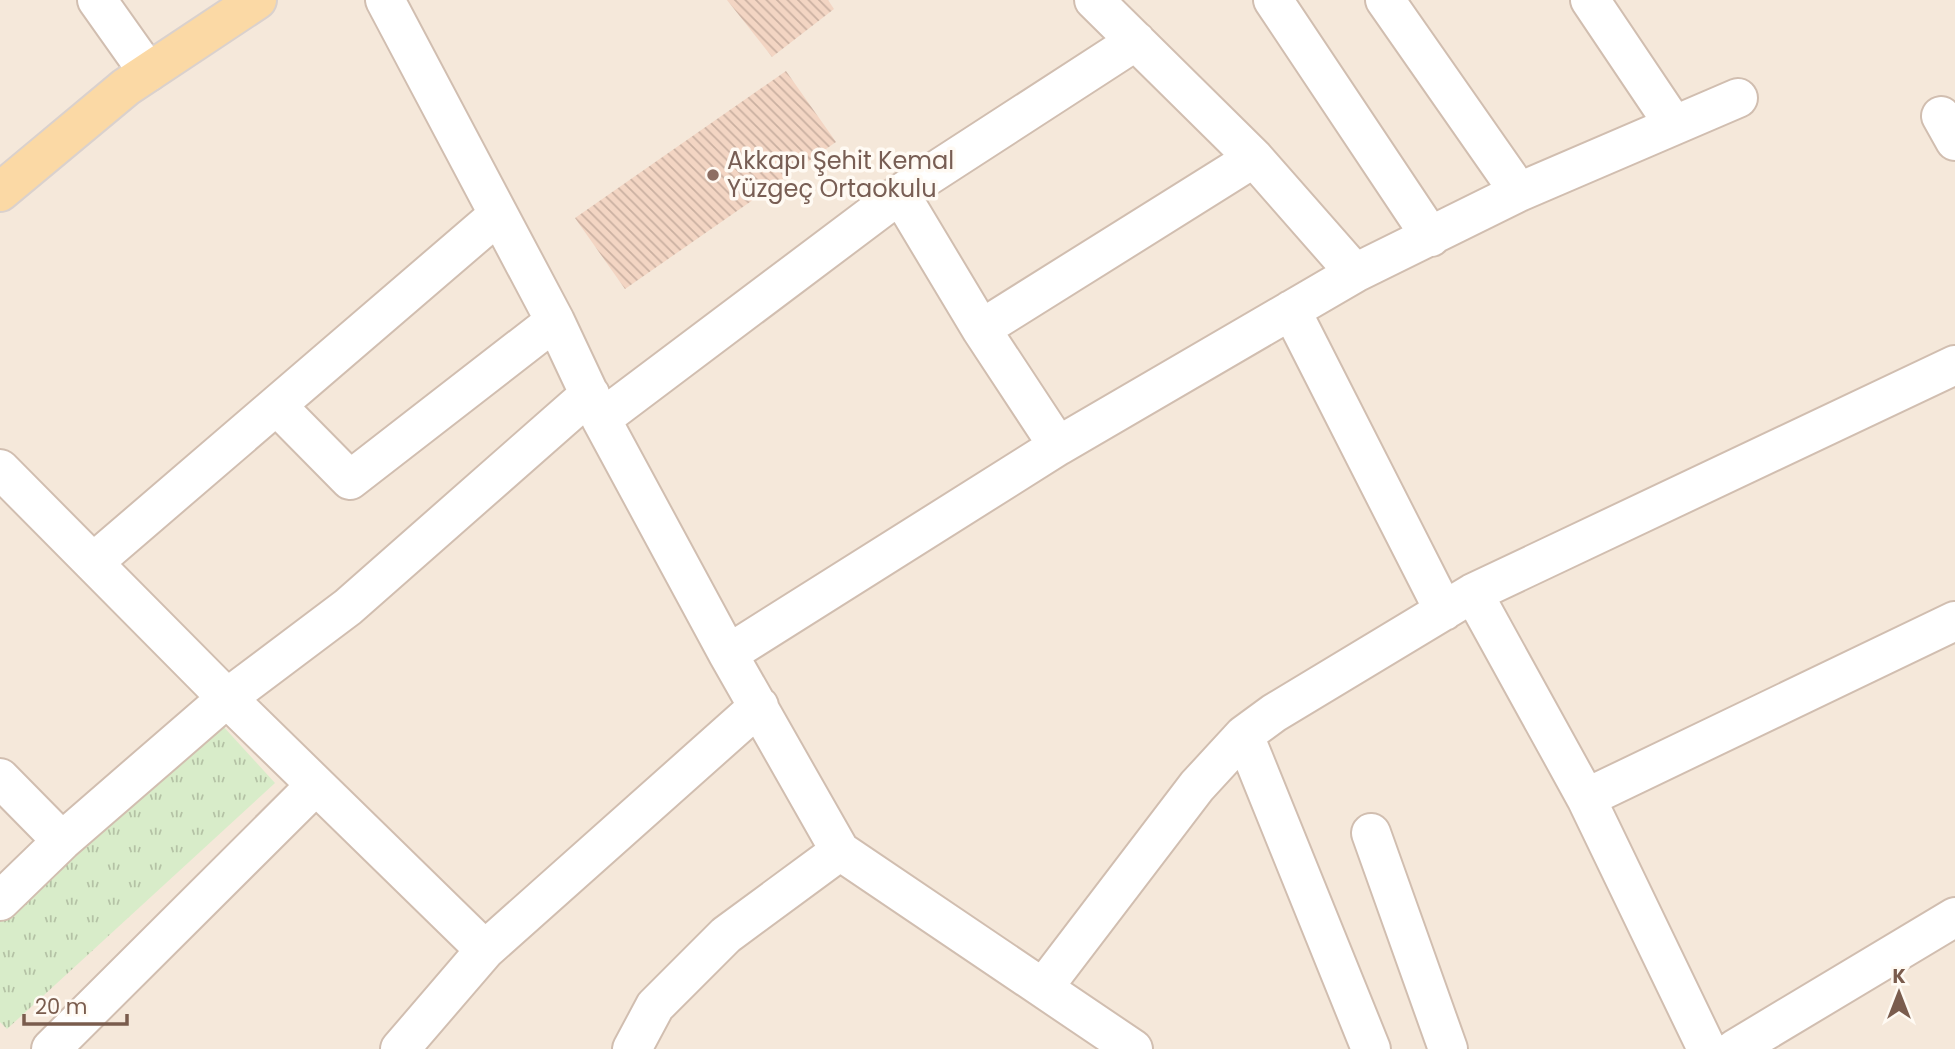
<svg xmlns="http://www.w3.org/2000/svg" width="1955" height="1049" viewBox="0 0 1955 1049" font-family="Poppins,sans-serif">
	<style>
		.residential { fill: #f5e8da }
		.park { fill: url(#park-tufts) }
		.building { fill: url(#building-back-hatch) }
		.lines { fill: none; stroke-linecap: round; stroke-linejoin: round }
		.minor-casing { stroke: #d1beb0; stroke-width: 42 }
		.major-casing { stroke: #dad1cd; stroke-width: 42 }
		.minor { stroke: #fff; stroke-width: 38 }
		.major { stroke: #fbd9a5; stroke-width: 38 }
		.education-dot { fill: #8d6e63; stroke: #fffaf3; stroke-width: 2.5 }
		.labels { text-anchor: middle; stroke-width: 7; stroke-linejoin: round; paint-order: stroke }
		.education-label { font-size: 24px; fill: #785e54; stroke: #fffaf3; text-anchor: start }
	</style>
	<defs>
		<pattern id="park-tufts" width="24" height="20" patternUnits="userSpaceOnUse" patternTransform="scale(1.75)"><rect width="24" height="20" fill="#d8ecc9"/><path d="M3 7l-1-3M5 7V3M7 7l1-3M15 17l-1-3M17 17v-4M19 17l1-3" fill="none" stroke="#b4c2a5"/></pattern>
		<pattern id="building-back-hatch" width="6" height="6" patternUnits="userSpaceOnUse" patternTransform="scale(1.75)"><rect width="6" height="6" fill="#f3d5c3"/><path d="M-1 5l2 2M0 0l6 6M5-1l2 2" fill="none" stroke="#cab0a1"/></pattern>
	</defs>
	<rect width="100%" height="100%" fill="#fdf6ec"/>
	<path class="residential" d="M 0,0 L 1955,0 L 1955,1049 L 0,1049 Z"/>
	<path class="park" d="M 211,713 L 275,783 L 7,1029 L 0,1022 L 0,907 Z"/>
	<path class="building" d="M 727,0 L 828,0 L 834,9 L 772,57 Z
		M 786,71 L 836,142 L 625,289 L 575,218 Z"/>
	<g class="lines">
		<g class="minor-casing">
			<path id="minor" d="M 97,0 L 148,72
				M 385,0 L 555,321 L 601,419 L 728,654 L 840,851 L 1133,1049
				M 1094,0 L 1254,158 L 1355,273
				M 1273,0 L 1431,237
				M 1385,0 L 1519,192
				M 1590,0 L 1674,125
				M 1941,116 L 1955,141
				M 900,194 L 981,329 L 1058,446
				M 1291,310 L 1444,611
				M 981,329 L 1254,158
				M 277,406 L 350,480 L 555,321
				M 601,419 L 900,194 L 1136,41
				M 0,469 L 227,698 L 485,950
				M 94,562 L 498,215
				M 1473,593 L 1586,798
				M 728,654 L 1058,446 L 1355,273 L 1519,192 L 1738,98
				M 1244,735 L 1371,1049
				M 0,778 L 62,841
				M 1371,833 L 1448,1049
				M 0,901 L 62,841 L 227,698 L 348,607 L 590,394
				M 1043,988 L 1197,786 L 1244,735 L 1274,713 L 1473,593 L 1955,365
				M 51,1049 L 316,785
				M 400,1049 L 485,950 L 759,706
				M 632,1049 L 655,1006 L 726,935 L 840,851
				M 1707,1049 L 1586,798 L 1955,621
				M 1735,1049 L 1955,917"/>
		</g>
		<g class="major-casing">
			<path id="major" d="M 0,192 L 126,87 L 257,0"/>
		</g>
		<use href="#minor" class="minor"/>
		<use href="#major" class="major"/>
	</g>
	<circle class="education-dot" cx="713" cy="175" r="7"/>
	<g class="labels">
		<g class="education-label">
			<text x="727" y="169">Akkapı Şehit Kemal<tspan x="727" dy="28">Yüzgeç Ortaokulu</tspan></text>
		</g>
	</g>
	<g transform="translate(1899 993)" stroke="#fffaf3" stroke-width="5" paint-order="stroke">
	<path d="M0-5L12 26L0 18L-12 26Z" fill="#7a5c4d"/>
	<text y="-10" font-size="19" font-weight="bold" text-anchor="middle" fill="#7a5c4d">K</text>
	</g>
	<path d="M24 1014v10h103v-10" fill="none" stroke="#7a5c4d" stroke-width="3.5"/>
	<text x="35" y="1014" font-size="21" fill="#7a5c4d" stroke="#fffaf3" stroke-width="5" paint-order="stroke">20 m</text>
</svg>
